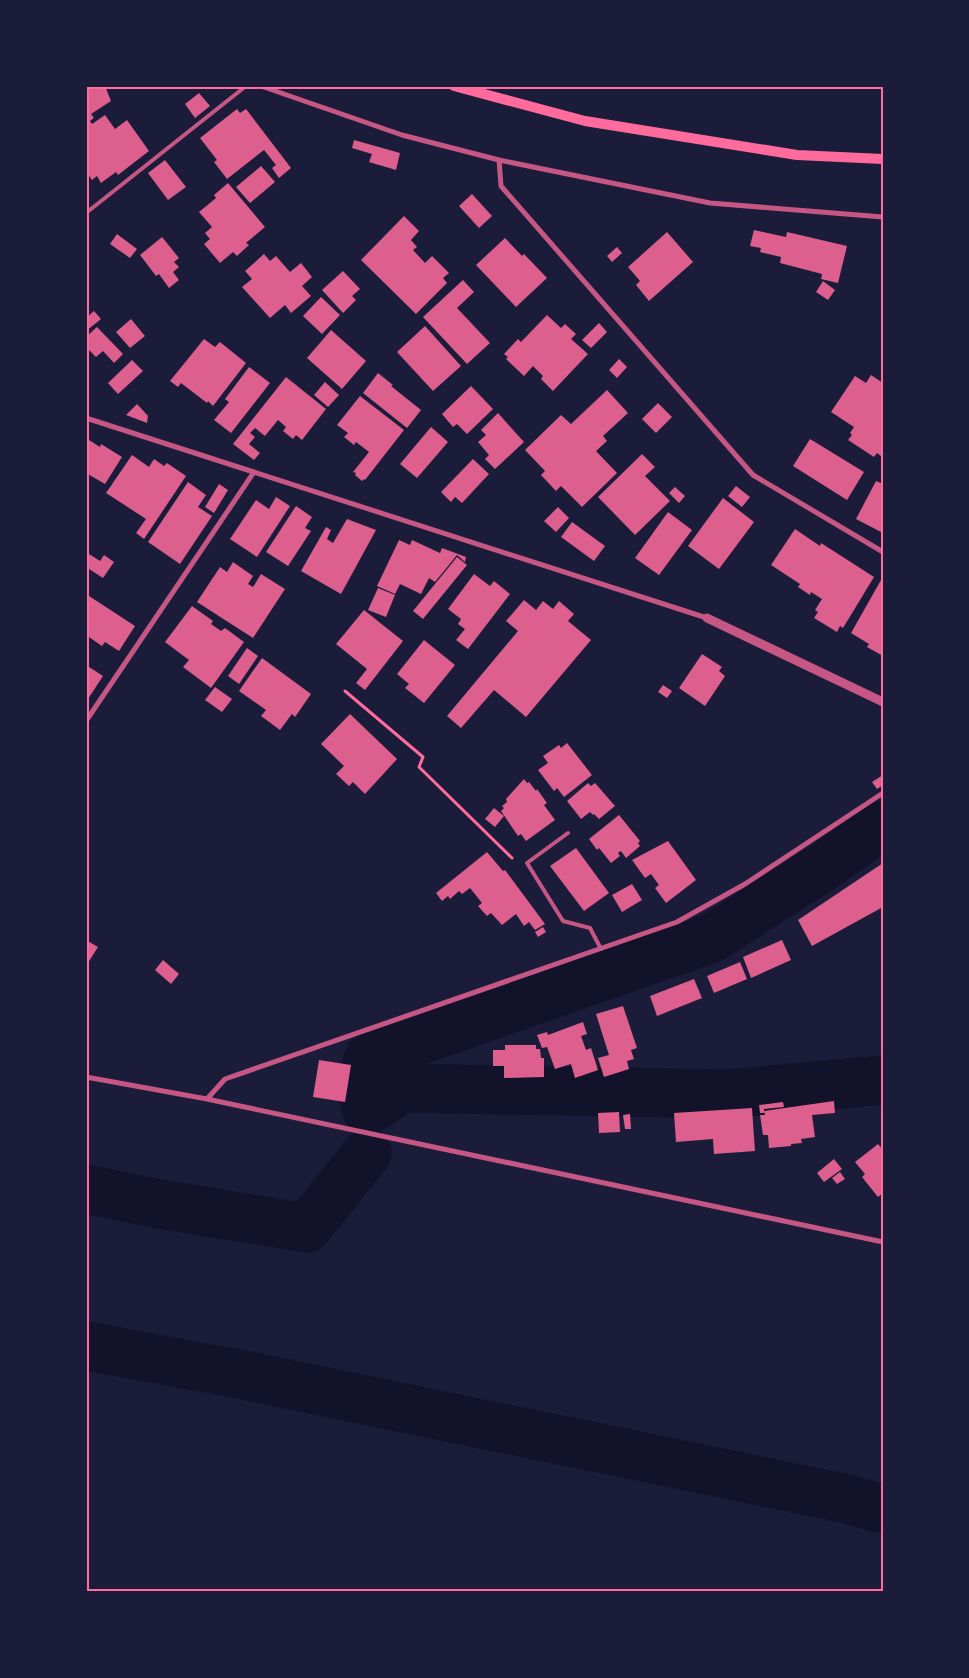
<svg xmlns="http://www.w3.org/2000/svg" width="969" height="1678" viewBox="0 0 969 1678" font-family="'Varela Round',sans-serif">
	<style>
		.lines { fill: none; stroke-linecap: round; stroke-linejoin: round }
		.river { stroke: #12122b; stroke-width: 49 }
		.building { fill: #dd5f8e }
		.path { stroke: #ff6b9d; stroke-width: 3 }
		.service { stroke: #c65784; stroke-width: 4 }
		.minor { stroke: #c65784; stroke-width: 5 }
		.tertiary { stroke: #c65784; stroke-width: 9 }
		.secondary { stroke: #ff6b9d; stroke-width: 10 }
		.neatline { fill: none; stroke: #ff6b9d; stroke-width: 2 }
	</style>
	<rect width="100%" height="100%" fill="#1b1b3a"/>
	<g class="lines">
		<path class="river" d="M 883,825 L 826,865 L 712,938 L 369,1058 L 360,1085 L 367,1111 L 403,1088 L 728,1094 L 883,1080
			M 86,1189 L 159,1204 L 307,1228 L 367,1153
			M 86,1346 L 238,1374 L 838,1497 L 883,1509"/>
	</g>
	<path class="building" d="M 86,86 L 105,86 L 111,101 L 91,114 L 94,118 L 90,121 L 92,124 L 105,115 L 115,129 L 127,120 L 149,151 L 118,175 L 116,172 L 101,183 L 97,176 L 92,180 L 86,172 Z
		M 199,93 L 210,106 L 195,118 L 185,104 Z
		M 237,109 L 240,113 L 246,109 L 291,168 L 279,178 L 272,168 L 276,165 L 264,150 L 227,179 L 214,162 L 217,160 L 200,138 Z
		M 354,140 L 400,153 L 396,170 L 369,162 L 372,154 L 352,148 Z
		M 165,160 L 186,187 L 168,200 L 148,173 Z
		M 261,166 L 275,182 L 250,203 L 236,187 Z
		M 228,183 L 265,227 L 246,243 L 249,245 L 237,256 L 233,252 L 220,263 L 204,244 L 210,239 L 205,233 L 212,227 L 199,212 L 216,198 L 214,195 Z
		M 472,194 L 492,216 L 479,228 L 459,206 Z
		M 404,216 L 419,231 L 411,240 L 417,247 L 413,250 L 425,263 L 432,256 L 449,273 L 443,278 L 447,283 L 416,314 L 361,260 Z
		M 754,230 L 786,237 L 787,232 L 847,246 L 838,283 L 821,279 L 822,274 L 780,263 L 781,257 L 760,252 L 761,248 L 750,246 Z
		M 667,232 L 693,262 L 649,301 L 636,285 L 640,281 L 628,267 Z
		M 117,234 L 137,249 L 130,258 L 110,244 Z
		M 162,237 L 179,258 L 174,262 L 179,267 L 173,272 L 179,280 L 169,288 L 159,274 L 156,276 L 140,255 Z
		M 505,238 L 522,256 L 524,254 L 547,278 L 516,307 L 476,265 Z
		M 617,247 L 622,253 L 612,262 L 607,256 Z
		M 264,254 L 270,261 L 276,256 L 290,272 L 301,263 L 312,277 L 302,286 L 311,296 L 291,313 L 285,305 L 270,318 L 242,287 L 252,279 L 245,271 Z
		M 343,271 L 360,289 L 352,296 L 356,300 L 343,313 L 322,290 Z
		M 463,280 L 474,292 L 457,308 L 490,343 L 467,364 L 423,317 Z
		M 823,281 L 835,290 L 828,300 L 816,292 Z
		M 321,297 L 340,315 L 322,334 L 303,316 Z
		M 94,311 L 101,319 L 86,331 L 86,318 Z
		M 547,315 L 561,328 L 565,324 L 576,334 L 571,339 L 588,354 L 553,391 L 541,379 L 543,376 L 533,366 L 524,376 L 506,359 L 508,357 L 504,354 L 518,339 L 521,342 Z
		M 131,319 L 145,336 L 130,348 L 116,332 Z
		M 599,323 L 607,332 L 591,348 L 582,340 Z
		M 425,326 L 461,366 L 433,391 L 397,352 Z
		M 97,327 L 123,354 L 114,363 L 103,351 L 96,357 L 86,347 L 86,337 Z
		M 331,330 L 366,361 L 342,389 L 307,358 Z
		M 204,339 L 215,347 L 220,342 L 246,363 L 213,406 L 208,401 L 207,403 L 181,383 L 178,387 L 170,381 Z
		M 619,359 L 627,367 L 617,378 L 609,370 Z
		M 132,360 L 143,371 L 118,394 L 108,383 Z
		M 249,367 L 270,383 L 231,433 L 214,420 L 229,402 L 225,399 Z
		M 378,373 L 393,385 L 391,386 L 421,410 L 407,428 L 363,393 Z
		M 871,375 L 883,383 L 883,453 L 881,456 L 877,453 L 874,457 L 848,440 L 852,435 L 850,433 L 854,427 L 831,412 L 855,376 L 866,383 Z
		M 286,377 L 326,409 L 302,440 L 296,435 L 293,439 L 283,431 L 286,427 L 278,420 L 265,436 L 255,428 L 250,433 L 255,437 L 249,444 L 260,453 L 254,460 L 233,444 Z
		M 325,382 L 339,395 L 328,407 L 314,395 Z
		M 471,386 L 493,409 L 467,434 L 457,424 L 453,427 L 442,414 Z
		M 607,390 L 628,413 L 603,436 L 607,441 L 596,451 L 617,473 L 582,507 L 561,486 L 556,491 L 541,475 L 545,471 L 525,450 L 561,415 L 571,424 Z
		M 360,396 L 404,430 L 365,480 L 364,479 L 362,481 L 355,475 L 356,473 L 353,472 L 369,452 L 356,442 L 354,445 L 344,437 L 348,433 L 337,425 Z
		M 658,403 L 672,417 L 656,433 L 642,419 Z
		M 137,404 L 148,416 L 147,423 L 126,415 Z
		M 498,413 L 524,442 L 495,469 L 485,459 L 489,455 L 478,442 L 486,435 L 481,430 Z
		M 431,427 L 448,442 L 417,478 L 400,464 Z
		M 810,439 L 864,472 L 847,500 L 793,466 Z
		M 89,440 L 100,447 L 101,444 L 122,457 L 105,484 L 86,473 L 88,469 L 86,468 L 86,444 Z
		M 642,454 L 655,467 L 645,476 L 670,501 L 635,535 L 598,497 Z
		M 132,455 L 149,467 L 154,459 L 164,466 L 167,463 L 186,476 L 144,539 L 136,533 L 146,519 L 106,493 Z
		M 473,459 L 489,474 L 462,503 L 455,497 L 451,502 L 441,492 Z
		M 876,481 L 883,484 L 883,533 L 856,519 Z
		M 188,482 L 206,495 L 198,507 L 212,516 L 180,564 L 148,542 Z
		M 219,484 L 228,490 L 214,513 L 205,507 Z
		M 736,486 L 750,497 L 742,507 L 728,496 Z
		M 675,487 L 685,496 L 679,503 L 669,493 Z
		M 276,497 L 290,506 L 257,557 L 230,539 L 256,500 L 269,509 Z
		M 723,498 L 754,522 L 719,569 L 688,546 Z
		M 296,506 L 312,517 L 305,528 L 311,531 L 288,566 L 266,552 Z
		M 558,507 L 569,518 L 556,532 L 544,521 Z
		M 668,512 L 692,530 L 659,575 L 635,558 Z
		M 347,519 L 376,530 L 341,594 L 301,571 L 326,527 L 331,530 L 327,539 L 333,543 Z
		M 572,522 L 605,546 L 594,561 L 561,537 Z
		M 795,529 L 820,546 L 821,543 L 874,577 L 843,628 L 840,626 L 837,632 L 814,618 L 818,612 L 815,610 L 822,599 L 811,592 L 810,595 L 798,587 L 800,584 L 771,565 Z
		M 399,540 L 410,545 L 412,540 L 440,553 L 442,548 L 466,557 L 465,562 L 457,555 L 435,582 L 429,578 L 421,594 L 400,584 L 395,594 L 377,586 Z
		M 89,554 L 100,561 L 104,555 L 114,562 L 103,578 L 86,567 L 86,558 Z
		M 457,557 L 467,565 L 423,619 L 413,611 Z
		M 233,562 L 253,576 L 248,584 L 253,587 L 261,574 L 285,589 L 253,638 L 197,602 L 220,567 L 227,572 Z
		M 474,574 L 490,586 L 494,581 L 510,594 L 468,649 L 456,640 L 465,629 L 458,624 L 461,619 L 448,609 Z
		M 881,580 L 883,581 L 883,656 L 867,647 L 869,644 L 851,633 Z
		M 378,588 L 395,595 L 386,617 L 368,610 Z
		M 86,594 L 135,626 L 119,651 L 105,642 L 102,646 L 86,635 Z
		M 524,600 L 536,610 L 543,601 L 553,609 L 559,601 L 574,614 L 568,621 L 591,640 L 526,717 L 494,690 L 461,728 L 447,716 L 518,631 L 506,621 Z
		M 192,606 L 213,621 L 211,624 L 221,631 L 225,628 L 244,642 L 211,688 L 183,667 L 189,660 L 165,642 Z
		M 364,610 L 403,641 L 365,690 L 356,683 L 367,669 L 336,644 Z
		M 424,640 L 455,665 L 424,703 L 405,688 L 409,684 L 397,674 Z
		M 247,648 L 258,656 L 239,684 L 228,676 Z
		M 702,654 L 722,667 L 719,671 L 725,676 L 705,706 L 679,688 Z
		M 262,658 L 311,694 L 295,717 L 292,714 L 280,730 L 261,716 L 266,710 L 239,691 Z
		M 86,665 L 103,676 L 86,702 Z
		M 663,685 L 672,691 L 667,698 L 658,692 Z
		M 215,687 L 232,699 L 222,712 L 205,700 Z
		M 350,714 L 397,759 L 365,794 L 353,782 L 349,786 L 336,774 L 344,766 L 321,744 Z
		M 567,743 L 592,775 L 564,797 L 557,788 L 554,791 L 538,770 L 548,763 L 543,756 L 559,745 L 561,748 Z
		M 883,775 L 883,785 L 877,789 L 872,782 Z
		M 524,779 L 527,783 L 529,782 L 536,791 L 537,789 L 547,803 L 544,805 L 555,820 L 526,841 L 521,834 L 518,836 L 501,811 L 504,808 L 502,806 L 507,802 L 506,799 Z
		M 588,783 L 591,786 L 595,783 L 615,806 L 599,819 L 594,814 L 593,815 L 590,812 L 581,819 L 567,801 Z
		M 494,808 L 504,816 L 495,827 L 485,819 Z
		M 619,815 L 640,841 L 638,843 L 640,846 L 626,858 L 621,851 L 618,853 L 620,856 L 611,863 L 599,848 L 597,850 L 589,839 Z
		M 668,841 L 696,880 L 666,903 L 655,888 L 659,885 L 651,874 L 645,878 L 632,860 Z
		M 576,848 L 609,893 L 584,911 L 550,866 Z
		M 487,852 L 503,871 L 505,870 L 545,924 L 535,930 L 529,922 L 524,926 L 516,914 L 502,925 L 491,913 L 487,916 L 478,906 L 482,903 L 470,888 L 462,894 L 459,891 L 450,899 L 448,896 L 442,901 L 436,893 Z
		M 883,863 L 883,907 L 812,946 L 798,920 Z
		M 632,884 L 642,900 L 622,912 L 612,895 Z
		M 543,927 L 546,932 L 538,937 L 535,932 Z
		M 86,940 L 98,947 L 86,966 Z
		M 782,940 L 791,960 L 751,978 L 743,957 Z
		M 163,960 L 179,974 L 171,984 L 155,970 Z
		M 740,962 L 747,979 L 714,993 L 707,976 Z
		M 694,979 L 702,998 L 657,1016 L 650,996 Z
		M 623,1006 L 637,1048 L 631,1050 L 634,1059 L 627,1061 L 629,1069 L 604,1077 L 598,1058 L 609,1055 L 596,1014 Z
		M 583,1022 L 587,1034 L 581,1036 L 586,1050 L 591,1048 L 598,1070 L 575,1078 L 571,1064 L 555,1069 L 547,1047 L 542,1048 L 537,1035 L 547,1032 L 548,1035 Z
		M 505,1045 L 536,1045 L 536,1049 L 540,1049 L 541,1058 L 544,1058 L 544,1077 L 504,1078 L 504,1066 L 493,1066 L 493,1050 L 505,1050 Z
		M 319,1060 L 351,1065 L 345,1102 L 313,1097 Z
		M 834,1101 L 835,1113 L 812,1115 L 815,1137 L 801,1139 L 802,1143 L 791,1144 L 791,1146 L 769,1148 L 768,1135 L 763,1135 L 760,1115 L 765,1115 L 764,1111 L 764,1113 L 760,1113 L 759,1105 L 783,1102 L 784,1107 L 764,1109 L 764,1111 Z
		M 752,1108 L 755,1151 L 714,1154 L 713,1139 L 676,1142 L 674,1113 Z
		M 619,1112 L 620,1132 L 599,1133 L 598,1113 Z
		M 630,1114 L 631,1129 L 625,1129 L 623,1115 Z
		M 878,1144 L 883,1150 L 883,1193 L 878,1197 L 862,1177 L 865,1174 L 855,1162 Z
		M 834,1159 L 842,1169 L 824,1182 L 817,1173 Z
		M 840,1172 L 845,1179 L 837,1184 L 832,1178 Z"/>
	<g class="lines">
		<path class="path" d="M 345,691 L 423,757 L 419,767 L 512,858"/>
		<path class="service" d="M 86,213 L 246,86
			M 568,833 L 527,863 L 563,921 L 590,928 L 601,949"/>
		<path class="minor" d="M 261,86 L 402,135 L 499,160 L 710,203 L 883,217
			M 499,160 L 501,186 L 753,475 L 883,552
			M 86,418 L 707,618
			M 86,721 L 254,472
			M 86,1077 L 207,1099 L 883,1242
			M 207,1099 L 225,1079 L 677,922 L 745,884 L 883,793"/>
		<path class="tertiary" d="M 707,618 L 883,702"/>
		<path class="secondary" d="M 454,86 L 585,121 L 797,155 L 883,159"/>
	</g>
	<rect width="969" height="1678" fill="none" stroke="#1b1b3a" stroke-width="175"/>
	<rect x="88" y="88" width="794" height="1502" class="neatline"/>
</svg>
